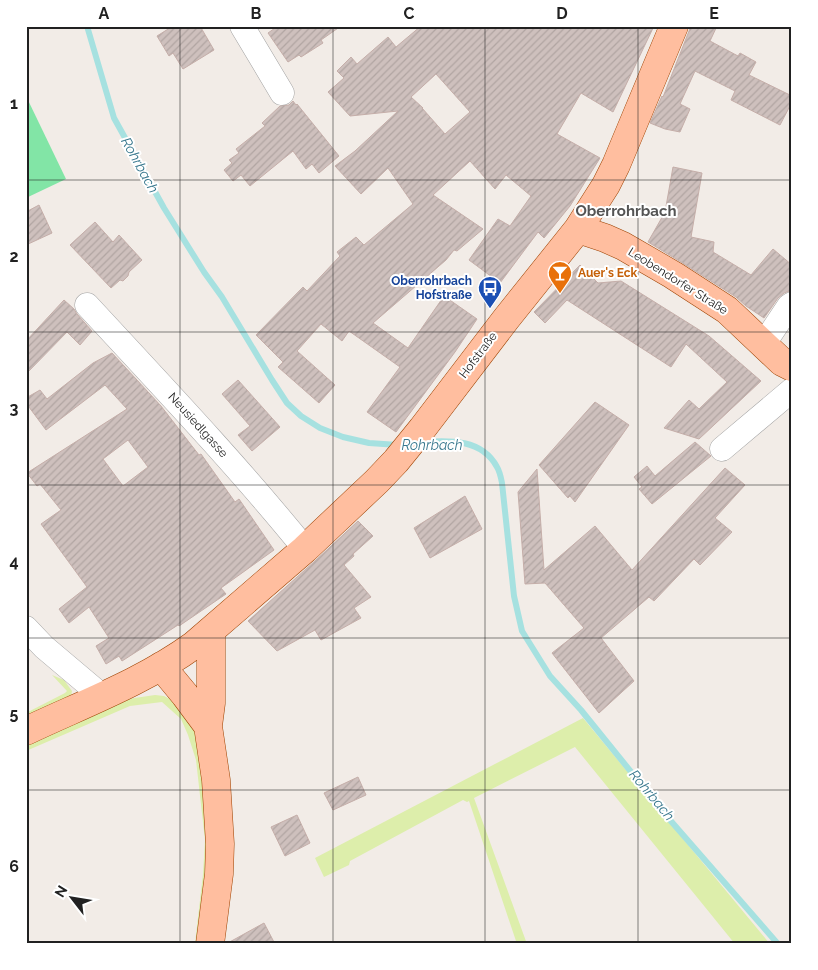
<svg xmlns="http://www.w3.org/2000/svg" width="818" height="970" viewBox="0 0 818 970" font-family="Raleway,sans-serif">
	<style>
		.grass { fill: #ddeeab }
		.pitch { fill: #82e5a6 }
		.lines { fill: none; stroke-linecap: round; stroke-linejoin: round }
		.stream { stroke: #a6e1e0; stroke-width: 6 }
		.building { fill: url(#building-hatch); stroke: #c5aea9; fill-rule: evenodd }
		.minor-casing { stroke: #a2a2a2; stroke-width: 25 }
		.major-casing { stroke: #9e4200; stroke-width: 29 }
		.minor { stroke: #fff; stroke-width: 24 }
		.major { stroke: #ffbe9f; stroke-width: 28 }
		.grid { fill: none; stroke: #212121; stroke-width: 1; stroke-opacity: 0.55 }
		.labels { text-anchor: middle; stroke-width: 4; stroke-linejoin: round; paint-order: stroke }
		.food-label { font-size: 12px; font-weight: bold; fill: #c56008; stroke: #fff; text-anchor: start }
		.transit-label { font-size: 12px; font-weight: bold; fill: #164399; stroke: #fff; text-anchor: end }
		.street-label { font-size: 12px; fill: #212121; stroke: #fff }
		.water-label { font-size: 14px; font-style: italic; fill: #39788e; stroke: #fff }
		.quarter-label { font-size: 15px; font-weight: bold; fill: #545454; stroke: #fff }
		.neatline { fill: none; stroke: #212121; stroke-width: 2 }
		.grid-label { font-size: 16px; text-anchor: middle; font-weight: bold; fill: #212121 }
	</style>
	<defs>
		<pattern id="building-hatch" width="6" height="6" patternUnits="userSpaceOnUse" patternTransform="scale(1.25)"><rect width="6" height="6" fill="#cec0bd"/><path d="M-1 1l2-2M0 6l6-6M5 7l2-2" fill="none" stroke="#b1a5a2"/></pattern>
	</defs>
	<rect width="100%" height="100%" fill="#f2ece7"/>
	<path class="grass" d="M 52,675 L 64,680 L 72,691 L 71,696 L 26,721 L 26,713 L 65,693 L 67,691 Z
		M 155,695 L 164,696 L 170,699 L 188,714 L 200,743 L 210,838 L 201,944 L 195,944 L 203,874 L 205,840 L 196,760 L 188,735 L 181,719 L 162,702 L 130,706 L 26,751 L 26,741 L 121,700 Z
		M 583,718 L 770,944 L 735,944 L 575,747 L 474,798 L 527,944 L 517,944 L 469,801 L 467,802 L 463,800 L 350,861 L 349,865 L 324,877 L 315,858 Z"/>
	<path class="pitch" d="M 26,96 L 66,179 L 26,198 Z"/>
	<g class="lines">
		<path class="stream" d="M 87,26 L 114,118 L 164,208 L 204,272 L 222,297 L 272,380 L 287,403 L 301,416 L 320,428 L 343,437 L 369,443 L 398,445
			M 423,442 C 450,440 482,439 497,467 C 500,472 501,478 502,483 L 514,596 L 522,631 L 550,676 L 581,710 L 670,820 L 778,944"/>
	</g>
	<path class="building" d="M 173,26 L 200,26 L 214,50 L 183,69 L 173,53 L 169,56 L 157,36 Z
		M 278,26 L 341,26 L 321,40 L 323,43 L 301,57 L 299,55 L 288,62 L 268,33 Z
		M 421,26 L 654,26 L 613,112 L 581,93 L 557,134 L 600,158 L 570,206 L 544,238 L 538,232 L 500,283 L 469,260 L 498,219 L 510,226 L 531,196 L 506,175 L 495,189 L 470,161 L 433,195 L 483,229 L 457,251 L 454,250 L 446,260 L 373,323 L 408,348 L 444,296 L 477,319 L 455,352 L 396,432 L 367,412 L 400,367 L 349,331 L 342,341 L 321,324 L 297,351 L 335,385 L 319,403 L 278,367 L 283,362 L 256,335 L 303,287 L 307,291 L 340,256 L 337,252 L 356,237 L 364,245 L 413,204 L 388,168 L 361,194 L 335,166 L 355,151 L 398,111 L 350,116 L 328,92 L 344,78 L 337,71 L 351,57 L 357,64 L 388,37 L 396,47 ZM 436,74 L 470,112 L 445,134 L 422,108 L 423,108 L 411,97 Z
		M 691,26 L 717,26 L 710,41 L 738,56 L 740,53 L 756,62 L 749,75 L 792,96 L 792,102 L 780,125 L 731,100 L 735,91 L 695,71 L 680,104 L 690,109 L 680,132 L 665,129 L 650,123 L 662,96 L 663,97 Z
		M 293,101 L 296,105 L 297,104 L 339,156 L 319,173 L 312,164 L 306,169 L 293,151 L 250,186 L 241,175 L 233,181 L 224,170 L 232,163 L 229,160 L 239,153 L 236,149 L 265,126 L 262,123 L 280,106 L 289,105 Z
		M 673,167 L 702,173 L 691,237 L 714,242 L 713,252 L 751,275 L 773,249 L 792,265 L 792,290 L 784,293 L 778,298 L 764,318 L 746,306 L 736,297 L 681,262 L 648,242 L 665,212 Z
		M 39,205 L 52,233 L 26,245 L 26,212 Z
		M 95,222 L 113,242 L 119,235 L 142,260 L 129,272 L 128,276 L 123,281 L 120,280 L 111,288 L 70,245 Z
		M 580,265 L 598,283 L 621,281 L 709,336 L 761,381 L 699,439 L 664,428 L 689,400 L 699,409 L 727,382 L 686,344 L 671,367 L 567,300 L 545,323 L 534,312 Z
		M 64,300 L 74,309 L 77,314 L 92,331 L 80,345 L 67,332 L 26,374 L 26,341 Z
		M 112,353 L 161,406 L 199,455 L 201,454 L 235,502 L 239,499 L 274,550 L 221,588 L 226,594 L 179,626 L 178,625 L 122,661 L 119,656 L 106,664 L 96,646 L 109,638 L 89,607 L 69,623 L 59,609 L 87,587 L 41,524 L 61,510 L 40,484 L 37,486 L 27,473 L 127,409 L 105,385 L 46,430 L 26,403 L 26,398 L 40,390 L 47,399 L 93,363 ZM 128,440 L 148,467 L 123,486 L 103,459 Z
		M 238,380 L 280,427 L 252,451 L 238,435 L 250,426 L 222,394 Z
		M 595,402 L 629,425 L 575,502 L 570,496 L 568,498 L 539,465 Z
		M 695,442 L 711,456 L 652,504 L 639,489 L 642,487 L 634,477 L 647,466 L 655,476 Z
		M 725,468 L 745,485 L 715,518 L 732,532 L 700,565 L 694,559 L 654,601 L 649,597 L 601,638 L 634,681 L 599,713 L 552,653 L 584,628 L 545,583 L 525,584 L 518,492 L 537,469 L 544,570 L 595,526 L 632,570 Z
		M 465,496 L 482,529 L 430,558 L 414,528 Z
		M 358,521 L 373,536 L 353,554 L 354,556 L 344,565 L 371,597 L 354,608 L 361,618 L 321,640 L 315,630 L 277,651 L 248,621 L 316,560 Z
		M 358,777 L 366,795 L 333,810 L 324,793 Z
		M 297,815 L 310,843 L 285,856 L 271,827 Z
		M 264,923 L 275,944 L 226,944 Z"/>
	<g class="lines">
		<g class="minor-casing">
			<path id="minor" d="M 242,26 L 282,93
				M 87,305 C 161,385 236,464 305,549
				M 763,345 L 789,306 L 792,304
				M 722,449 L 792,390
				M 26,628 L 44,647 L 102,696"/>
		</g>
		<g class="major-casing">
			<path id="major" d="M 578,229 L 605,238 L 623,246 L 673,275 L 727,310 L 782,362 L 792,367
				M 161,666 L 185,695 L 208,726
				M 26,731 C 83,704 143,682 194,645 L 305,549 L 377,481 L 396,461 L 422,429 L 506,319 L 578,229 L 606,185 L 616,165 L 674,26
				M 210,944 L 219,874 L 220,844 L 216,780 L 208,726 L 211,703 L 211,631"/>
		</g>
		<use href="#minor" class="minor"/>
		<use href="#major" class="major"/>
	</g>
	<path class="grid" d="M 180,26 L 180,944M 333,26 L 333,944M 485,26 L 485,944M 638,26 L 638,944M 26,180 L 792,180M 26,332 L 792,332M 26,485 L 792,485M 26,638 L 792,638M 26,790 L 792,790"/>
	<defs>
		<g id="bar-pin" transform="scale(1.25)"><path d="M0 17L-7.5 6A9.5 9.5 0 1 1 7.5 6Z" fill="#e8710a" stroke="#fff"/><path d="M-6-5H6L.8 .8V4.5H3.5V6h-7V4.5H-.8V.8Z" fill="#fff"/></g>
		<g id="bus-pin" transform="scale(1.25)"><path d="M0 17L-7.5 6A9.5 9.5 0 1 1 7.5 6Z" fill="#1a4fb4" stroke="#fff"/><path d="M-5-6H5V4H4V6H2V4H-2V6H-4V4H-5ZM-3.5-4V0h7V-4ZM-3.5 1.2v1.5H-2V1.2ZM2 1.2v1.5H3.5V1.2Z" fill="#fff"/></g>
	</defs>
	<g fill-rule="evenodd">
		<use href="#bar-pin" x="560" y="273"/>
		<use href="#bus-pin" x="490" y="288"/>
	</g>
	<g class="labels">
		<g class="food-label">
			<text x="578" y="277">Auer's Eck</text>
		</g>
		<g class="transit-label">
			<text x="472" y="285">Oberrohrbach<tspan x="472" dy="14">Hofstraße</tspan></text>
		</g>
		<g class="street-label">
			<text transform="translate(678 281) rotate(32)" y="4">Leobendorfer Straße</text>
			<text transform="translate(478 355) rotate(-53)" y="4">Hofstraße</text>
			<text transform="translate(198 425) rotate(48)" y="4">Neusiedlgasse</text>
		</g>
		<g class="water-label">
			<text transform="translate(140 165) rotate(61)" y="5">Rohrbach</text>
			<text x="432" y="450">Rohrbach</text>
			<text transform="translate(652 795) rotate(50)" y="5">Rohrbach</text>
		</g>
		<g class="quarter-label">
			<text x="626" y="216">Oberrohrbach</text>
		</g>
	</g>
	<rect width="818" height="970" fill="none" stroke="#ffffff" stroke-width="55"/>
	<g transform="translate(72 898) rotate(301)" stroke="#ffffff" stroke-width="4" paint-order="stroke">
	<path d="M0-4L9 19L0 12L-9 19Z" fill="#212121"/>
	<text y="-8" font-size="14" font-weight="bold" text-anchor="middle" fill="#212121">N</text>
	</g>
	<rect x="28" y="28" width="762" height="914" class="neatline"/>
	<g class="grid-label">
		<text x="104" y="19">A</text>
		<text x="256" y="19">B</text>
		<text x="409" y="19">C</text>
		<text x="562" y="19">D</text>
		<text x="714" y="19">E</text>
		<text x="14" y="109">1</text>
		<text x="14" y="262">2</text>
		<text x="14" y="414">3</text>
		<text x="14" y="567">4</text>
		<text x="14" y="719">5</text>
		<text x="14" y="872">6</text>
	</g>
</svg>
